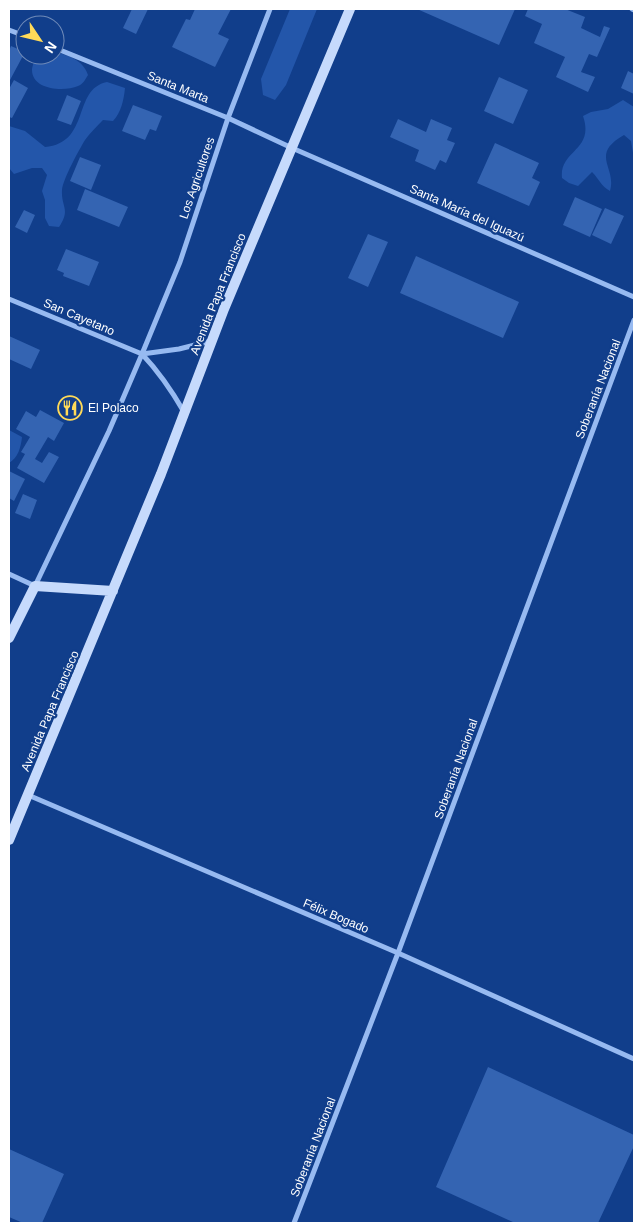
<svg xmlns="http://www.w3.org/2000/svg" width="643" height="1232" viewBox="0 0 643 1232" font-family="Arial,sans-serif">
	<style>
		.green { fill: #2356aa }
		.building { fill: #3464b2 }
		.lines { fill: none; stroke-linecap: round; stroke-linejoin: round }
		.street { stroke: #97baf1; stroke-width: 5 }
		.secondary { stroke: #c6dafc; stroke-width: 10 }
		.labels { text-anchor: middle; stroke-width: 4.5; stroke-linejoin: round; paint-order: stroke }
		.street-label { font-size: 12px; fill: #fff; stroke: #113e8b }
		.poi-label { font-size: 12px; fill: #fff; stroke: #113e8b; text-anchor: start }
	</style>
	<rect width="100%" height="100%" fill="#113e8b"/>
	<path class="green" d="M 290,9 L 317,9 L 286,85 L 275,100 L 263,95 L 261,79 Z
		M 55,52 C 70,56 83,60 88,75 C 85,80 83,84 78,86 C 64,92 32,90 32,70 C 32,66 35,60 36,55 L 55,55 Z
		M 107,82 L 125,88 C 124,99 121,113 113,121 L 103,120 C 97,126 90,133 85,140 C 79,150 63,179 62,190 C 61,207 71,209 59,227 L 49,226 L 45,218 L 45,200 L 42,191 L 47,175 L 42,168 L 32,168 L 14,174 L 9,168 L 9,126 L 25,131 L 45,147 C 91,143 72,89 107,82 Z
		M 623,100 L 634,107 L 634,159 L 631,141 L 624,135 C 589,155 617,167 610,191 C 601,186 599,179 592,172 L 578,186 L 569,183 L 562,178 C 559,150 595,151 583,116 L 591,112 L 608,109 Z
		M 9,430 L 22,437 C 21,447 18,458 9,463 Z"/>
	<path class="building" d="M 132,9 L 148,9 L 136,34 L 123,28 Z
		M 195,9 L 231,9 L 218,34 L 229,39 L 215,67 L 172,47 L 186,19 L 190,20 Z
		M 417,9 L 515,9 L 499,45 Z
		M 528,9 L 565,9 L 585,17 L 581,28 L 600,37 L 604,26 L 610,28 L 597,57 L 589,54 L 581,72 L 595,77 L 588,92 L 556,77 L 565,57 L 534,43 L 542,24 L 525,16 Z
		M 11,46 L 25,52 L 10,80 L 9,80 L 9,51 Z
		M 628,71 L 634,74 L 634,94 L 621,88 Z
		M 499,77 L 528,90 L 513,124 L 484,111 Z
		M 14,80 L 28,88 L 12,118 L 9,117 L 9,89 Z
		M 67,95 L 81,101 L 71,125 L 57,120 Z
		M 133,105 L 162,116 L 156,131 L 150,129 L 145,140 L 122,131 Z
		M 398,119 L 426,132 L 431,119 L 452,128 L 447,140 L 455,143 L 446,163 L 440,160 L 435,170 L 415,161 L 419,150 L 390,137 Z
		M 495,143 L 539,163 L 532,178 L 540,182 L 529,206 L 477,183 Z
		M 80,157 L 101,165 L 91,190 L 70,181 Z
		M 85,189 L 128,207 L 119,227 L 77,210 Z
		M 575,197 L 602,209 L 590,237 L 563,225 Z
		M 605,208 L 624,216 L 611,244 L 592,235 Z
		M 24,210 L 35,215 L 27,233 L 15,227 Z
		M 368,234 L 388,242 L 368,287 L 348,278 Z
		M 66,249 L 99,262 L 89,286 L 63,276 L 64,273 L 57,270 Z
		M 416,256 L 519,302 L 503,338 L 400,293 Z
		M 9,336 L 40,350 L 31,369 L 9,359 Z
		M 40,410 L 64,423 L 54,441 L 48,437 L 35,459 L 42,463 L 49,452 L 59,457 L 44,483 L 17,468 L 25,454 L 21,452 L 30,437 L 16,429 L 26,411 L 36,417 Z
		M 9,471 L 25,479 L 14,501 L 9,498 Z
		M 23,494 L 37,500 L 30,519 L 15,513 Z
		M 488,1067 L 634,1135 L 634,1146 L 598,1223 L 515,1223 L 436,1187 Z
		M 9,1149 L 64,1174 L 42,1223 L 23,1223 L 9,1217 Z"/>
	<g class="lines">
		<path class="street" d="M 632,9 L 634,10
			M 9,30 L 25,36
			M 55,48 L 228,118 L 292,148 L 634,297
			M 9,299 L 142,354
			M 184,412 C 172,391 159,372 142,354 L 179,349 L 211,341
			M 9,574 L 35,586 L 109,431 L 142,354 L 180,262 L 228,118 L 270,9
			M 28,795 L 398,953 L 634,1059
			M 294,1223 L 398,953 L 634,320"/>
		<path class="secondary" d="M 9,638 L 35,586 L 113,591
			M 9,840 L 161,474 L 224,309 L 350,9"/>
	</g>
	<defs>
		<g id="restaurant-ring" transform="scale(1.25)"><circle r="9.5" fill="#113e8b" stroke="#ffda58" stroke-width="1.5"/><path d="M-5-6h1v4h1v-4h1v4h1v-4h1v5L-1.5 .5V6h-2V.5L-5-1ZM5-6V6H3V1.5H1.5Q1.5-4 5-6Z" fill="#ffda58"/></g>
	</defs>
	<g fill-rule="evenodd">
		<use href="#restaurant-ring" x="70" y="408"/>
	</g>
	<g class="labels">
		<g class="street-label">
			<text transform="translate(178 87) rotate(22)" y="4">Santa Marta</text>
			<text transform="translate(197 178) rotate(-71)" y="4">Los Agricultores</text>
			<text transform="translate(467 213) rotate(24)" y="4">Santa María del Iguazú</text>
			<text transform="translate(218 294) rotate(-68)" y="4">Avenida Papa Francisco</text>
			<text transform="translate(79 317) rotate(23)" y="4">San Cayetano</text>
			<text transform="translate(598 389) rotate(-69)" y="4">Soberanía Nacional</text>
			<text transform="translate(50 711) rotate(-67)" y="4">Avenida Papa Francisco</text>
			<text transform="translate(456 769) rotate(-70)" y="4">Soberanía Nacional</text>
			<text transform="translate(336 916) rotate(23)" y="4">Félix Bogado</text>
			<text transform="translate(313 1147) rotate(-69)" y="4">Soberanía Nacional</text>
		</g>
		<g class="poi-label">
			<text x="88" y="412">El Polaco</text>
		</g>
	</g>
	<rect width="643" height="1232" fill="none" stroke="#ffffff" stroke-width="20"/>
	<g transform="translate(40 40) rotate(125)"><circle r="24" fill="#113e8b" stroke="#708bb9"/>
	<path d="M0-4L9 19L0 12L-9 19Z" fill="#ffda58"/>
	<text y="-8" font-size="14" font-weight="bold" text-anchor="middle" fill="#ffffff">N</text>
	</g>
</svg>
